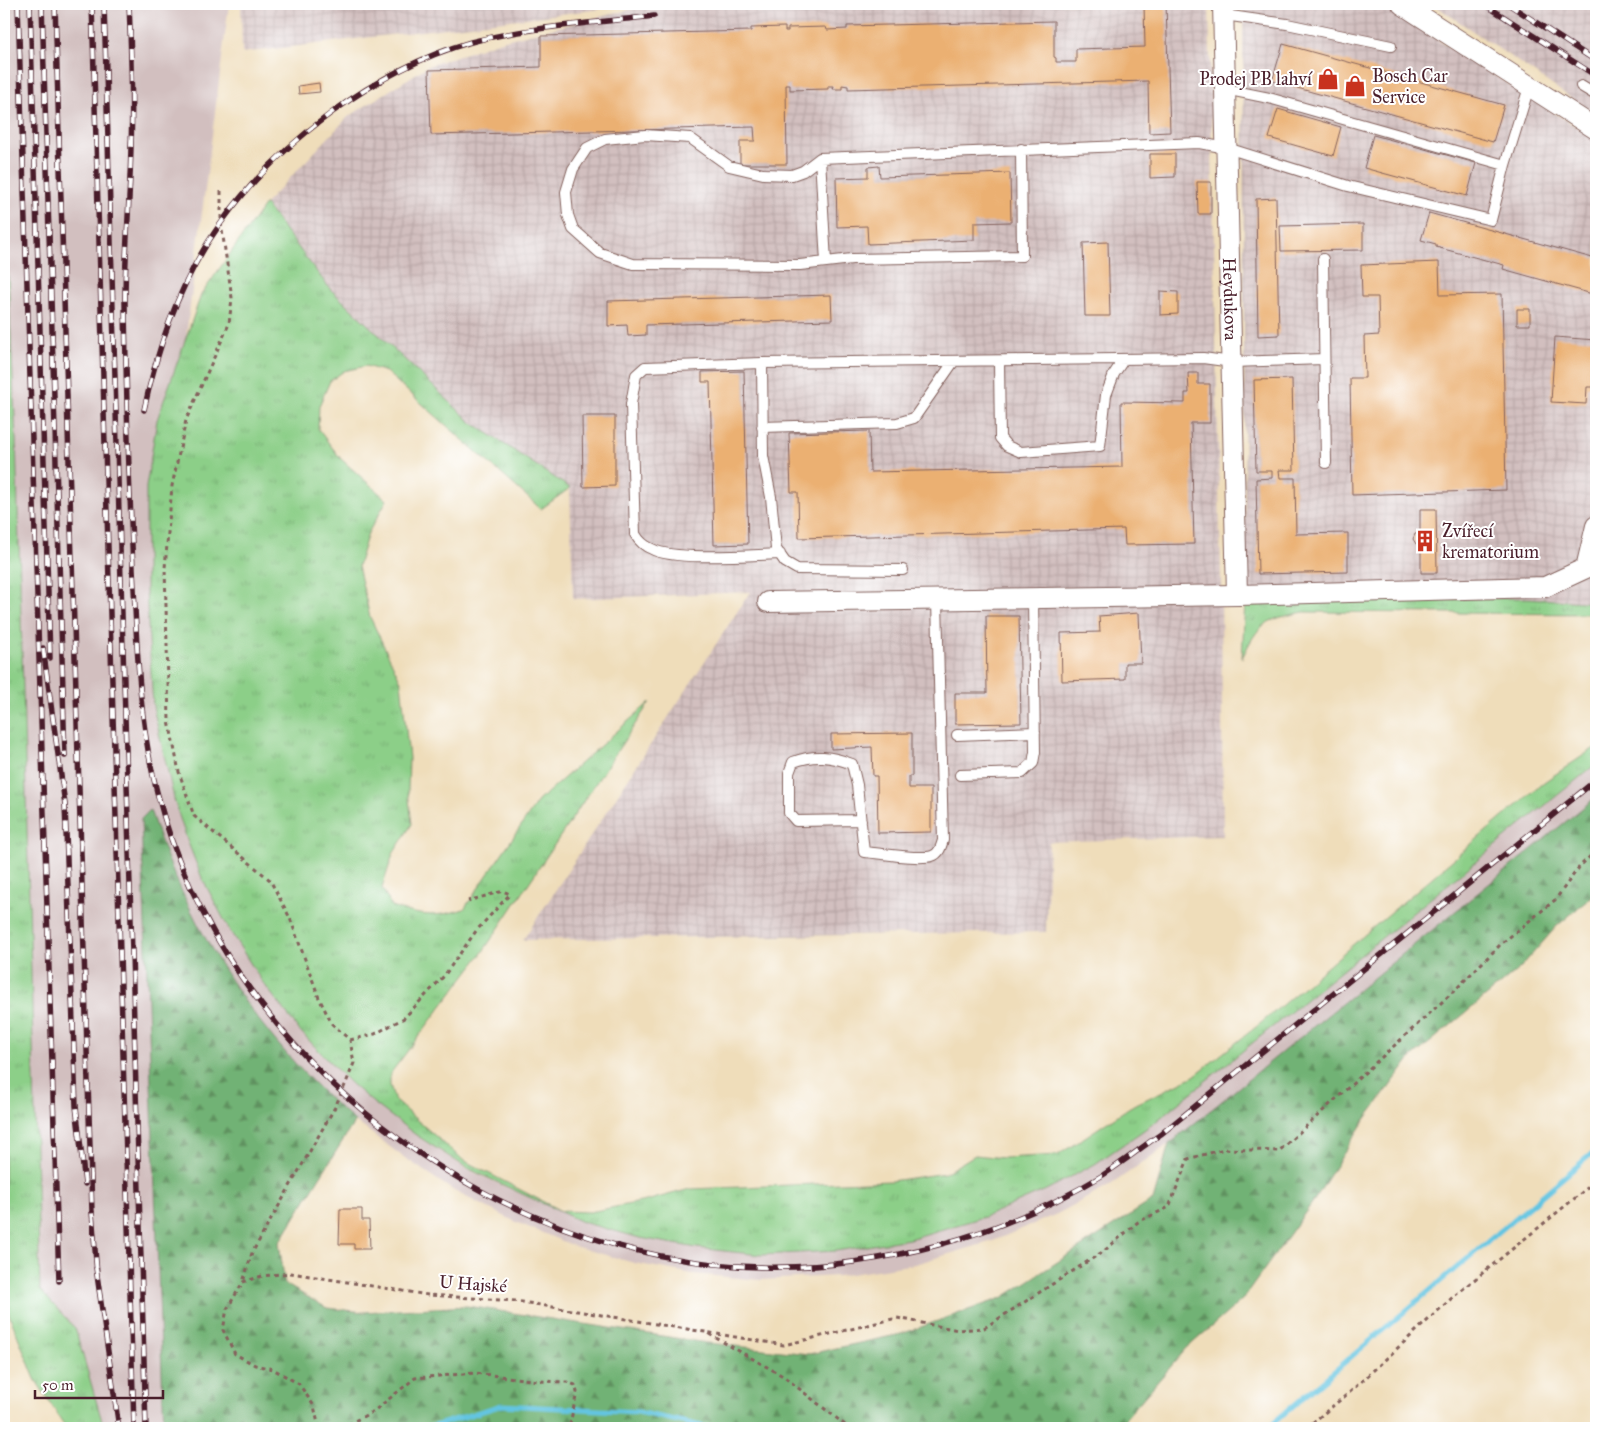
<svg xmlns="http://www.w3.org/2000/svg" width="1600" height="1432" viewBox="0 0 1600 1432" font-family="'IM FELL Great Primer',serif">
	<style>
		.industrial { fill: url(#industrial-grid) }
		.railway { fill: #d2bfbf }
		.grass { fill: url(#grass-tufts); stroke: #6b775a }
		.forest { fill: url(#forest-firs); stroke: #5e6850 }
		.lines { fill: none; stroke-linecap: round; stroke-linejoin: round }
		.stream { stroke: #63c5e1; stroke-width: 5 }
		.building { fill: #ebb072 }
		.service-casing { stroke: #84625d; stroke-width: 12 }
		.minor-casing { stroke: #84625d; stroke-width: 22 }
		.path { stroke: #84625d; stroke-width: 3; stroke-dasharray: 4 4; stroke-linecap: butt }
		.service { stroke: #fff; stroke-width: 10 }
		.minor { stroke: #fff; stroke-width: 20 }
		.rail-casing { stroke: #4a1f2b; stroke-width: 5.5 }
		.rail { stroke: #fff; stroke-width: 4; stroke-dasharray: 11; stroke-linecap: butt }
		.labels { text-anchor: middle; stroke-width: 4; stroke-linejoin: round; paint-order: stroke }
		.poi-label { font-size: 18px; fill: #4a1f2b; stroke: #fff; text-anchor: start }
		.street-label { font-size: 18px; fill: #4a1f2b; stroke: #fff }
	</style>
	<defs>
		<pattern id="industrial-grid" width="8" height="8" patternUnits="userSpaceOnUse" patternTransform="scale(1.25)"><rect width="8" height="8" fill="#d2bfbf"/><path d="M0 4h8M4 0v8" fill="none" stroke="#b6a4a4"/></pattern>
		<pattern id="grass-tufts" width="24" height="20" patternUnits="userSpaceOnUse" patternTransform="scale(1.25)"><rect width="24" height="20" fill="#8ccf88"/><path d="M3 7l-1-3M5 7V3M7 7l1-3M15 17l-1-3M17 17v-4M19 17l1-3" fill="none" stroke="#7ab176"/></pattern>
		<pattern id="forest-firs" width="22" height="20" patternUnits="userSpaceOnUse" patternTransform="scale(1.25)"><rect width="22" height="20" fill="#71b274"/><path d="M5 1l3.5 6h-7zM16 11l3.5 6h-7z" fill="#5f905f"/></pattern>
	</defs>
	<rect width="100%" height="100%" fill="#fff"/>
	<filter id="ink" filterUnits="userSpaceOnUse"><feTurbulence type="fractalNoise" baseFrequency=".02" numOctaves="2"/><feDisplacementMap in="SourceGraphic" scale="10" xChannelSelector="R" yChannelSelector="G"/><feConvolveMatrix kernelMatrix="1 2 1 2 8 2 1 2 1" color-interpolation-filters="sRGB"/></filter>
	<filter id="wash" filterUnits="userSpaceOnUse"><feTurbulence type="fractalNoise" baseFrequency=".0096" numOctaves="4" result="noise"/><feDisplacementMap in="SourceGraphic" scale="20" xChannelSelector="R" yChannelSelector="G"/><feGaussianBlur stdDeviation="1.12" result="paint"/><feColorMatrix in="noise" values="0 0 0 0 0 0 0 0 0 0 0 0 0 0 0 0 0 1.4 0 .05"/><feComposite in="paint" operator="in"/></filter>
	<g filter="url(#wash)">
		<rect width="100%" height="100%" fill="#efddba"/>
		<path class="industrial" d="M 241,4 L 601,4 L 601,9 L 242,53 Z
			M 653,4 L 1209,4 L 1221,582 L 1223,836 L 1049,842 L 1046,932 L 523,940 L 750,592 L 573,599 L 570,488 L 471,422 L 330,289 L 265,204 L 348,117 L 428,66 L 501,41 Z
			M 1243,4 L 1381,4 L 1596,139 L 1596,603 L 1528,598 L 1245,601 Z
			M 1433,4 L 1596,4 L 1596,115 Z"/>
		<path class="railway" d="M 4,4 L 229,4 L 186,337 L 157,420 L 153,707 L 175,803 L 187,840 L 202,878 L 230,931 L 299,1030 L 350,1083 L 416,1135 L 467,1169 L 582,1222 L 640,1238 L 697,1248 L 761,1255 L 836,1251 L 909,1239 L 984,1217 L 1046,1190 L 1095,1164 L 1154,1123 L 1596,764 L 1596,797 L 1169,1144 L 1109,1186 L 1057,1214 L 993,1241 L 915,1264 L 838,1276 L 760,1280 L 693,1274 L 634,1263 L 574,1246 L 516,1222 L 454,1191 L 402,1156 L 355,1121 L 333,1102 L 279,1047 L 240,995 L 208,944 L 179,889 L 150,811 L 141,819 L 164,1428 L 104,1428 L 75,1328 L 40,1290 L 16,438 L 4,191 Z"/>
		<path class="grass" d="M 4,191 L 16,438 L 40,1290 L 75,1328 L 104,1428 L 66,1428 L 35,1379 L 4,1302 Z
			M 265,204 L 330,289 L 471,422 L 570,488 L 541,509 L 386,372 L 366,366 L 344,371 L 330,381 L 319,406 L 318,429 L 341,459 L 387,500 L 368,533 L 358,566 L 370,617 L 401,682 L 409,758 L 408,791 L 412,824 L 393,854 L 382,888 L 392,907 C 421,916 435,918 464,909 L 538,801 L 650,702 L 482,953 L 390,1074 L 390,1085 L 395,1101 L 463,1160 L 561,1211 L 590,1212 L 646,1201 L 690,1189 L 891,1181 L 945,1173 L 975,1155 L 1004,1158 L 1058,1155 L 1130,1107 L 1194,1076 L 1261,1023 L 1544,782 L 1596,747 L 1596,764 L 1154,1123 L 1095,1164 L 1046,1190 L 984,1217 L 909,1239 L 836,1251 L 761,1255 L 697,1248 L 640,1238 L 582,1222 L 467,1168 L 416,1135 L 371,1101 L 350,1083 L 299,1030 L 261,980 L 230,931 L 202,878 L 187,840 L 175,803 L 153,707 L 146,591 L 146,487 L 157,420 L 201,295 Z
			M 1528,598 L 1596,603 L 1596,614 L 1304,612 C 1265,620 1260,621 1242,658 L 1245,601 Z"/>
		<path class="forest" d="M 1596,797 L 1596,893 L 1557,926 L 1520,968 L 1411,1058 L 1364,1121 L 1315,1199 L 1243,1299 L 1187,1348 L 1117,1428 L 164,1428 L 141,819 L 150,810 C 190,932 257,1038 355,1121 L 279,1243 L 285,1284 L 327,1308 L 364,1312 L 467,1306 L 708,1343 L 809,1354 L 901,1334 L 1002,1298 L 1153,1200 L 1169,1144 Z"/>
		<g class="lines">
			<path class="stream" d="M 428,1428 L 502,1405 L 638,1412 L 710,1428
				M 1267,1428 L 1596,1150"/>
		</g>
		<g id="blocks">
			<path class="building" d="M 1144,4 L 1166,4 L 1170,132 L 1149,133 L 1148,81 L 848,89 L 848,86 L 842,85 L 842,89 L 833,89 L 834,86 L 828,86 L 828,89 L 790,90 L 790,85 L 786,85 L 787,164 L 740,164 L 740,141 L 755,141 L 754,127 L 431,135 L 429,70 L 541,67 L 541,36 L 751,31 L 751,28 L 785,27 L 785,31 L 788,31 L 788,28 L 826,27 L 827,30 L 847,29 L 847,26 L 1054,21 L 1054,57 L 1056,58 L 1056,62 L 1076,62 L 1076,49 L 1145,47 Z
				M 1283,44 L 1504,105 L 1493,142 L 1272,81 Z
				M 319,83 L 320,92 L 299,94 L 298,86 Z
				M 1278,109 L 1341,127 L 1333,156 L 1269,138 Z
				M 1373,135 L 1476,163 L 1467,196 L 1364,168 Z
				M 1150,154 L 1175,154 L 1175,177 L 1150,178 Z
				M 879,166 L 880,177 L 1010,173 L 1011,222 L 974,223 L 974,240 L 868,244 L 867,226 L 837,227 L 836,178 L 868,177 L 868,167 Z
				M 1197,182 L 1211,182 L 1211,214 L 1198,214 Z
				M 1276,198 L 1279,335 L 1258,336 L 1256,199 Z
				M 1429,213 L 1596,259 L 1596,295 L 1503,269 L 1504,265 L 1436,247 L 1436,244 L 1421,240 Z
				M 1363,224 L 1363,250 L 1281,251 L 1280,226 Z
				M 1108,242 L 1110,316 L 1085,316 L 1083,243 Z
				M 1439,262 L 1440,295 L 1502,294 L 1506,490 L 1352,495 L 1350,378 L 1365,378 L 1364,336 L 1379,335 L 1378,297 L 1362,297 L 1361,265 Z
				M 1160,291 L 1178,292 L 1178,314 L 1160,315 Z
				M 831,295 L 832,320 L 646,325 L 646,335 L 628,336 L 627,325 L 608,326 L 608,301 Z
				M 1517,309 L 1530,309 L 1530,325 L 1517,325 Z
				M 1555,337 L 1596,340 L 1596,387 L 1587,387 L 1586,404 L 1551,402 Z
				M 7,341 L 8,403 L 4,404 L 4,342 Z
				M 744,371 L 748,544 L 714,545 L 710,382 L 702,382 L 702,372 Z
				M 1188,373 L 1198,373 L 1198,384 L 1210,384 L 1210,423 L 1191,423 L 1194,544 L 1125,545 L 1124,529 L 799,538 L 798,492 L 791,492 L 789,433 L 869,431 L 870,472 L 1122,467 L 1121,402 L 1185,403 L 1185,393 L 1189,393 Z
				M 1292,379 L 1294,470 L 1279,470 L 1280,478 L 1295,478 L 1296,534 L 1348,533 L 1348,572 L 1258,574 L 1256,479 L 1272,478 L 1272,471 L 1256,471 L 1254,380 Z
				M 582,416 L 615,416 L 615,486 L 583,487 Z
				M 1420,509 L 1436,509 L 1437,573 L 1421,573 L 1421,545 L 1416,544 L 1413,539 L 1415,534 L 1420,533 Z
				M 1139,613 L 1141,663 L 1125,663 L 1125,679 L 1062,681 L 1061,633 L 1100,632 L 1099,616 Z
				M 986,616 L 1019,616 L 1021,723 L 955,724 L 955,693 L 987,693 Z
				M 912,733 L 912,776 L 909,776 L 909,788 L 931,788 L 931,832 L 878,833 L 877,776 L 873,776 L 872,747 L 831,749 L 831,734 Z
				M 340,1209 L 362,1209 L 362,1220 L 369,1220 L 370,1249 L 354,1249 L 354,1244 L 339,1244 Z"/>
		</g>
	</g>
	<g filter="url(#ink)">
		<use href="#blocks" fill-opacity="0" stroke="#84625d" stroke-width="1"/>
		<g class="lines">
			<g class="service-casing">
				<path id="service" d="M 1224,15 L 1287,24 L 1391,46
					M 1581,86 L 1596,95
					M 1225,89 L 1269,98 L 1505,165
					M 1021,149 L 1022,256 L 852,259 L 800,265 L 633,264 L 600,253 L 573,229 L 568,215 L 566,192 L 573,169 L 587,148 L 605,139 L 645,135 L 690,138 L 729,166 L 763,174 L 792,175 L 803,171 L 820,158 L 1199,143 L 1227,148 L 1348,186 L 1491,220 L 1505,165 L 1529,87
					M 820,158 L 826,262
					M 1323,259 L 1326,463
					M 999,361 L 1000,438 L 1007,446 L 1021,452 L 1100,446 L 1106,395 L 1114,374 L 1124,359
					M 762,363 L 645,367 L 636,375 L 631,404 L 635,534 C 639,541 644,546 652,549 C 674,561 751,555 780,554
					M 762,427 L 897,423 L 914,418 L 954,361
					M 903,570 L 797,569 L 785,562 L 776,549 L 771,497 L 763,456 L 762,363 L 1203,358 L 1232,362 L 1324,359
					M 957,735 L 1035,732
					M 960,775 L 1022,773 L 1033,763 L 1035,752 L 1033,598
					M 861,820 L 796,821 L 789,813 L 789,773 L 793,762 C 814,754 832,756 852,764 L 857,785 L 864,852 C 880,853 918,860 932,856 C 939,854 941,847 943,840 L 937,600"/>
			</g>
			<g class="minor-casing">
				<g id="minor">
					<path id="s1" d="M 1223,4 L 1237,595"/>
					<path d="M 1402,4 L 1596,129"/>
					<path d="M 768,602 L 1237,595 L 1545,587 L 1586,568 L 1596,526"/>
				</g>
			</g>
			<path class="path" d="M 221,191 L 221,223 L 232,298 L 229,324 L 186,420 L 172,486 L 165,568 L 169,721 L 179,772 L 194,816 L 270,880 L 290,918 L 319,998 L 332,1024 L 350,1040 L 354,1063 L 346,1083 L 335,1107 L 252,1253 L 243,1282
				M 350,1040 L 375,1034 L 404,1018 L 444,976 L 476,931 L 510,894 L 503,891 L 468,901
				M 709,1334 L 783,1376 L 849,1428
				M 319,1428 L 314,1406 L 299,1384 L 273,1369 L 255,1365 L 235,1354 L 223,1330 L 227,1309 L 243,1282 L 262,1276 L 291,1273 L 428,1295 L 516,1301 L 784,1345 L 897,1318 L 958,1330 L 984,1328 L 1104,1251 L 1138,1222 L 1169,1207 L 1188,1159 L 1224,1149 L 1279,1151 L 1454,991 L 1501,944 L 1555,900 L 1580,866 L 1596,851
				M 341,1428 L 374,1411 L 415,1378 L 475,1373 L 538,1381 L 567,1382 L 575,1385 L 577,1392 L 570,1424 L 572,1428
				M 1306,1428 L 1350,1392 L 1453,1297 L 1596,1181"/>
			<use href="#service" class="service"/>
			<use href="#minor" class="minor"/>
			<g class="rail-casing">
				<path id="rail" d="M 18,4 L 59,1281
					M 30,4 L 50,658
					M 42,4 L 65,756
					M 55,4 L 92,1212 L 97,1274
					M 92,4 L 134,1428
					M 104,4 L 146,1428
					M 129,4 C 131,52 133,99 131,147 C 130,199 125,250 125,301 C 126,390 129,479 133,568 C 137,642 138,719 157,792 C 224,1056 488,1260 760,1267 C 877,1270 1003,1236 1103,1175 C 1123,1162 1142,1147 1161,1134 L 1596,780
					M 1484,4 L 1596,76
					M 1508,4 L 1596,61
					M 144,410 C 158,345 181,278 221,223 C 278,143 376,69 471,42 C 527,27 595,23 654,16
					M 43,648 L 65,804 L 76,1106 L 85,1184
					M 96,1268 L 119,1428"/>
			</g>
			<use href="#rail" class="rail"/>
		</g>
	</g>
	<defs>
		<g id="shop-bare" transform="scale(1.725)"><path d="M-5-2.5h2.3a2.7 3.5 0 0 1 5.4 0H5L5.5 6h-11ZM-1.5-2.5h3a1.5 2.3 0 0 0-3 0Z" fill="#c8321e" stroke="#fff" stroke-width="2.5" paint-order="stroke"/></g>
		<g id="building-bare" transform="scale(1.725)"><path d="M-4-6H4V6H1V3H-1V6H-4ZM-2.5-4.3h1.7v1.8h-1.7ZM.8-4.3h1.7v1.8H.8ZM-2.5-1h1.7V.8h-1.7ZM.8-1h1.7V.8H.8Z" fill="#c8321e" stroke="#fff" stroke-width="2.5" paint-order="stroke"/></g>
	</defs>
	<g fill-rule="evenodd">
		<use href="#shop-bare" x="1328" y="79"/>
		<use href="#shop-bare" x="1355" y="86"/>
		<use href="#building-bare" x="1425" y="541"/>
	</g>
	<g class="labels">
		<g class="poi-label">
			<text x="1372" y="82">Bosch Car<tspan x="1372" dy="21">Service</tspan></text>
			<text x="1312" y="85" text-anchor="end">Prodej PB lahví</text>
			<text x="1442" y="537">Zvířecí<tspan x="1442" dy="21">krematorium</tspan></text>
		</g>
		<g class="street-label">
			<text dy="6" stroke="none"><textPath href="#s1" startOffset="295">Heydukova</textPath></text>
			<text transform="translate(473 1284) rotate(4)" y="6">U Hajské</text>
		</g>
	</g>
	<rect width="1600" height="1432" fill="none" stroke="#fff" stroke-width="20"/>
	<path d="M35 1390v8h128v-8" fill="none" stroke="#4a1f2b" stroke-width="2.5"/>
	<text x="42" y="1390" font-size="15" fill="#4a1f2b" stroke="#ffffff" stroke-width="4" paint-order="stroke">50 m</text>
</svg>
